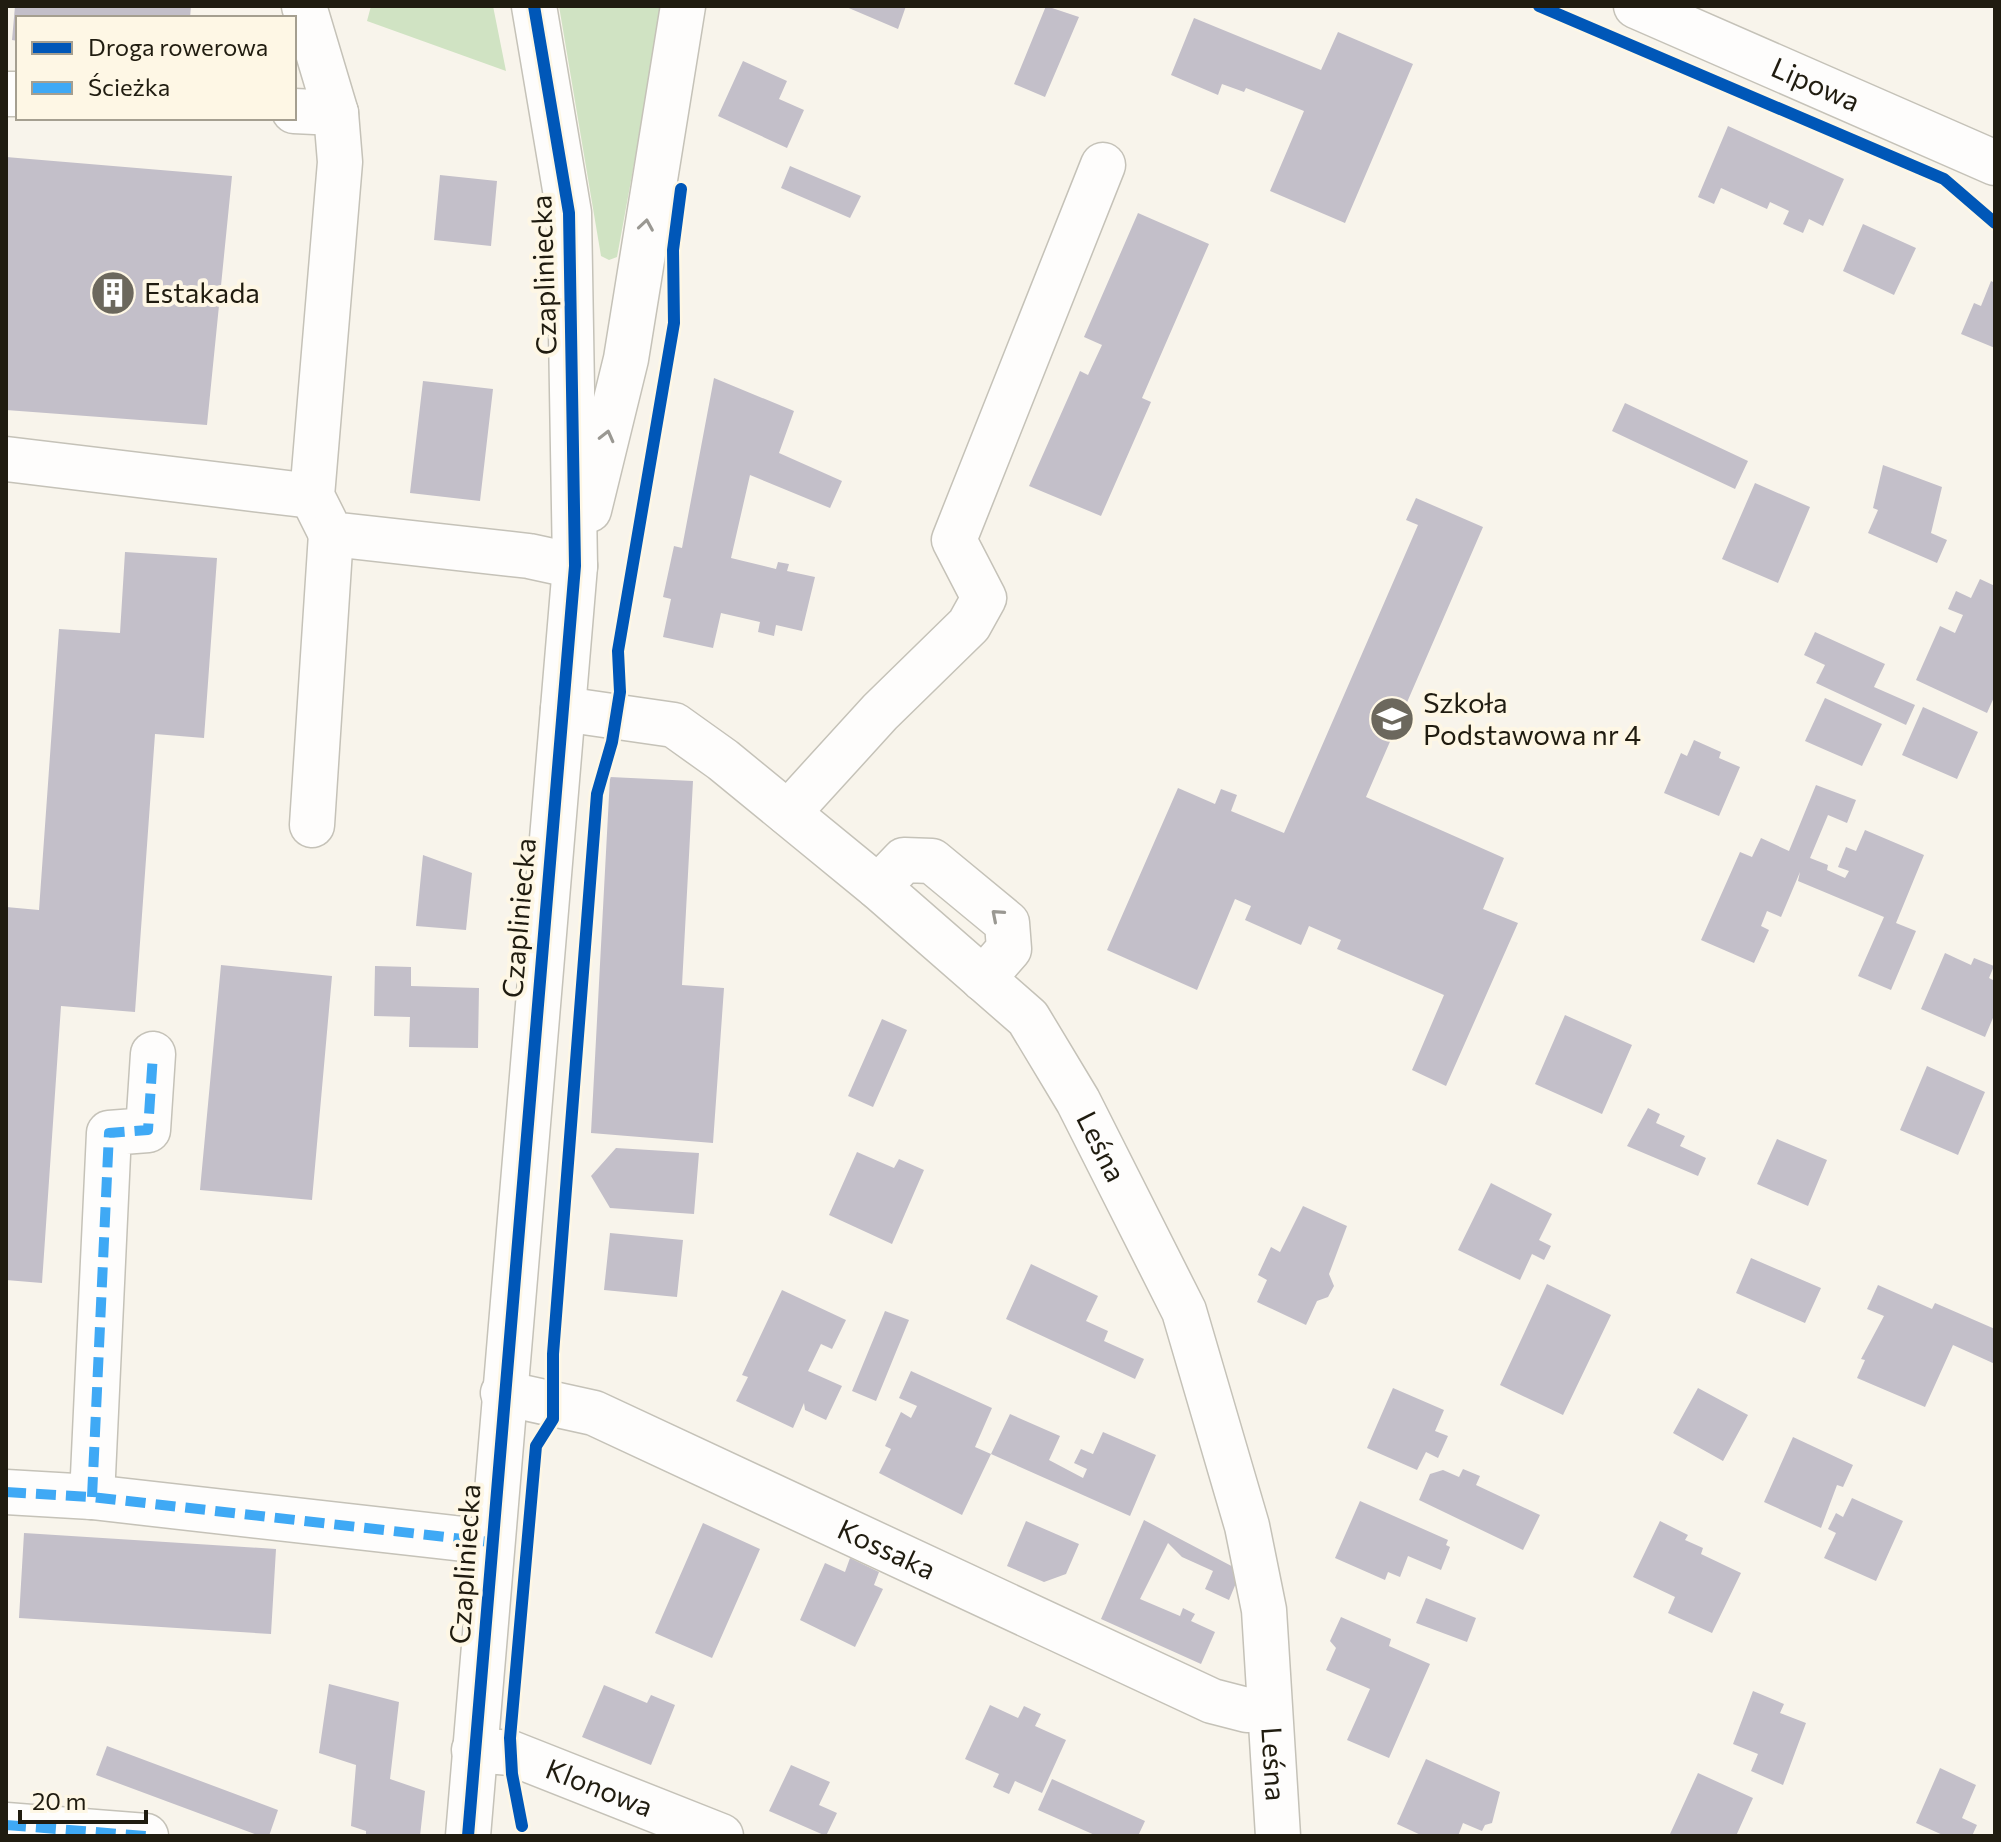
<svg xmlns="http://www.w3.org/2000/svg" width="2001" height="1842" viewBox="0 0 2001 1842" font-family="Commissioner,sans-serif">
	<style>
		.green { fill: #d0e3c3 }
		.building { fill: #c3bfc9 }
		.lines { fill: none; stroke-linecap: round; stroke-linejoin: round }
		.minor-casing { stroke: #c5c2b8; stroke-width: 47 }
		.minor { stroke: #fefdfc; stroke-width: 44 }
		.quiet { stroke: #3fa9f5; stroke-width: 10; stroke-dasharray: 20 10; stroke-linecap: butt }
		.cycleway-casing { stroke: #fef7e5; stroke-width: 17 }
		.cycleway { stroke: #0057b8; stroke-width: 12 }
		.oneway { stroke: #9a9892 }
		.labels { text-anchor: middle; stroke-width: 8; stroke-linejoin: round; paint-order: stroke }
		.street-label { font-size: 28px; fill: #201c10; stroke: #fef7e5 }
		.poi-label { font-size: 28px; fill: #201c10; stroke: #fef7e5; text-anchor: start }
	</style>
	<rect width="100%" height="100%" fill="#f8f4eb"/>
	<path class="green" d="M 371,6 L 493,6 L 506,71 L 367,21 Z
		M 559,6 L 663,6 L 617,257 L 609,260 L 601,256 Z"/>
	<path class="building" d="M 15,6 L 191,6 L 190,18 L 18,18 L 18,41 L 12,40 Z
		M 844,6 L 906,6 L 898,29 Z
		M 1046,6 L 1079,17 L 1045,97 L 1014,84 Z
		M 1194,18 L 1321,70 L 1338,32 L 1413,64 L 1345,223 L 1270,191 L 1304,111 L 1246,88 L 1244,92 L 1222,84 L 1218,95 L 1171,75 Z
		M 743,61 L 787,81 L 779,99 L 804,110 L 787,148 L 718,116 Z
		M 1728,126 L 1844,179 L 1823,226 L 1809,219 L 1803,233 L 1783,224 L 1789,211 L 1770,202 L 1767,209 L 1721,188 L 1714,204 L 1698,197 Z
		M 6,157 L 232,176 L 207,425 L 6,410 Z
		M 790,166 L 861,196 L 850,218 L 781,188 Z
		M 440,175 L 497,181 L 491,246 L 434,240 Z
		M 1138,213 L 1209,244 L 1142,398 L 1151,402 L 1101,516 L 1029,486 L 1080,371 L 1088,375 L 1102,345 L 1084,337 Z
		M 1863,224 L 1916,248 L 1894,295 L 1843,271 Z
		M 1991,281 L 1995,283 L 1995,348 L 1961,334 L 1974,303 L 1981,306 Z
		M 714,378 L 794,411 L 779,453 L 842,481 L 830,508 L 750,475 L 731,558 L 776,569 L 778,562 L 789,564 L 787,571 L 815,577 L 802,631 L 776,625 L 774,636 L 758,632 L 760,622 L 721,613 L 713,648 L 663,637 L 671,599 L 663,597 L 674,546 L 682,548 Z
		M 423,381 L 493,389 L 480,501 L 410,493 Z
		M 1625,403 L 1748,461 L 1735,489 L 1612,431 Z
		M 1883,465 L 1942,487 L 1931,533 L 1947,540 L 1937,563 L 1868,533 L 1878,510 L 1873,508 Z
		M 1755,483 L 1810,507 L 1778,583 L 1722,559 Z
		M 1416,498 L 1483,527 L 1366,797 L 1504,858 L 1483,909 L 1518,923 L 1446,1086 L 1412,1070 L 1444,995 L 1337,949 L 1341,940 L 1309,926 L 1301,945 L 1245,920 L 1251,906 L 1235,899 L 1197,990 L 1107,950 L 1178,788 L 1215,804 L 1221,789 L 1237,795 L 1231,811 L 1284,833 L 1418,525 L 1406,520 Z
		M 125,552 L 217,558 L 204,738 L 155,734 L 135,1012 L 61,1006 L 42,1283 L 6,1280 L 6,907 L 39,910 L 59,629 L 120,633 Z
		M 1980,579 L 1995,586 L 1995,695 L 1987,713 L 1916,680 L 1940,626 L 1955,633 L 1963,615 L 1948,609 L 1956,591 L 1971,598 Z
		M 1815,632 L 1885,664 L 1874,687 L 1915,705 L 1906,725 L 1816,683 L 1825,665 L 1804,655 Z
		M 1825,698 L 1882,724 L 1862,766 L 1805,741 Z
		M 1923,707 L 1978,732 L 1957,779 L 1902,755 Z
		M 1694,740 L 1721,752 L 1719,758 L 1740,767 L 1719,816 L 1664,793 L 1681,753 L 1687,756 Z
		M 610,777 L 693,781 L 682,985 L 724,988 L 713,1143 L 591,1133 Z
		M 1816,785 L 1856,800 L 1847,823 L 1828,815 L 1810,858 L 1828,865 L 1827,870 L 1845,878 L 1849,871 L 1838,867 L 1846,847 L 1856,851 L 1865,830 L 1924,855 L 1896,923 L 1916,931 L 1891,990 L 1858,976 L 1884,917 L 1798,881 L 1800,872 L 1781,917 L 1767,911 L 1761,926 L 1769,930 L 1754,963 L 1701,940 L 1740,852 L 1752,857 L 1761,838 L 1789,851 Z
		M 423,855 L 472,873 L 466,930 L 416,926 Z
		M 1945,953 L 1971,965 L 1974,958 L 1994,966 L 1989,978 L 1995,981 L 1995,1013 L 1985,1037 L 1921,1009 Z
		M 221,965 L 332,976 L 312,1200 L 200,1190 Z
		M 375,966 L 411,967 L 411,986 L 479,988 L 478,1048 L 409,1047 L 410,1017 L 374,1016 Z
		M 1565,1015 L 1632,1045 L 1602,1114 L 1535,1084 Z
		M 882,1019 L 907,1030 L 873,1107 L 848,1096 Z
		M 1927,1066 L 1985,1092 L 1958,1155 L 1900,1130 Z
		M 1648,1108 L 1660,1114 L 1656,1123 L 1685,1136 L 1680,1146 L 1706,1158 L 1698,1176 L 1627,1146 Z
		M 1777,1139 L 1827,1160 L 1808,1206 L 1757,1184 Z
		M 616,1148 L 699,1153 L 694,1214 L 610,1208 L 591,1176 Z
		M 857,1152 L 894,1168 L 899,1159 L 924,1170 L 892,1244 L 829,1215 Z
		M 1491,1183 L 1552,1214 L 1539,1240 L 1551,1246 L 1544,1260 L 1532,1254 L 1520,1280 L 1458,1250 Z
		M 1303,1206 L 1347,1226 L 1329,1274 L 1334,1286 L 1328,1297 L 1317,1301 L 1306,1325 L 1257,1302 L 1267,1280 L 1258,1275 L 1271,1247 L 1280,1252 Z
		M 610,1233 L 683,1240 L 677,1297 L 604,1290 Z
		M 1751,1258 L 1821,1288 L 1805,1323 L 1736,1293 Z
		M 1031,1264 L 1098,1296 L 1086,1321 L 1108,1331 L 1104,1341 L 1144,1359 L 1135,1379 L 1006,1319 Z
		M 1547,1284 L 1611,1315 L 1563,1415 L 1500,1385 Z
		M 1878,1285 L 1932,1309 L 1935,1303 L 1995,1329 L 1995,1364 L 1953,1345 L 1925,1407 L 1857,1378 L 1865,1360 L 1861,1359 L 1884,1316 L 1867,1309 Z
		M 782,1290 L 846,1320 L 832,1349 L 821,1344 L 808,1371 L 842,1386 L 826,1420 L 805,1410 L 804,1403 L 793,1428 L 736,1401 L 748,1377 L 742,1375 Z
		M 885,1311 L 909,1320 L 876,1401 L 852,1391 Z
		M 911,1371 L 992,1408 L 975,1447 L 991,1454 L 962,1515 L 879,1473 L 891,1449 L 885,1446 L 901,1412 L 911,1418 L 917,1406 L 899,1398 Z
		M 1393,1388 L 1444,1410 L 1435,1431 L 1448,1436 L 1438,1458 L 1426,1452 L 1417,1470 L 1367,1448 Z
		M 1698,1388 L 1748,1415 L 1723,1461 L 1673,1433 Z
		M 1010,1414 L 1060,1436 L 1049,1460 L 1083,1478 L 1087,1469 L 1074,1463 L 1081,1449 L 1093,1454 L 1103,1432 L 1156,1455 L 1130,1516 L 991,1454 Z
		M 1793,1437 L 1853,1465 L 1843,1487 L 1837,1485 L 1821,1528 L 1764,1502 Z
		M 1463,1469 L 1480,1476 L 1476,1485 L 1540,1515 L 1523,1550 L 1419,1500 L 1430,1474 L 1443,1470 L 1459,1477 Z
		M 1852,1498 L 1903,1521 L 1876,1581 L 1824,1558 L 1836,1533 L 1828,1529 L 1836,1513 L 1843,1517 Z
		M 1360,1501 L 1448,1540 L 1446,1545 L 1450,1547 L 1441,1570 L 1408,1556 L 1400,1577 L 1388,1572 L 1385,1580 L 1335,1558 Z
		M 1144,1520 L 1241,1571 L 1229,1600 L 1205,1589 L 1213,1571 L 1182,1557 L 1168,1543 L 1140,1599 L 1180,1616 L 1183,1608 L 1195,1614 L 1191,1621 L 1215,1632 L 1201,1664 L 1101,1619 Z
		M 1026,1521 L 1079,1544 L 1066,1574 L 1044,1582 L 1007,1566 Z
		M 1660,1521 L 1688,1535 L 1685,1540 L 1703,1548 L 1701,1554 L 1741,1573 L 1712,1633 L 1668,1613 L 1675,1597 L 1633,1577 Z
		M 703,1523 L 760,1549 L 712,1658 L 655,1633 Z
		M 24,1533 L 276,1549 L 271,1634 L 19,1618 Z
		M 850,1558 L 879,1572 L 874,1585 L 883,1589 L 855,1647 L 800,1620 L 825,1563 L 845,1572 Z
		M 1426,1598 L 1476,1618 L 1467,1642 L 1416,1623 Z
		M 1341,1617 L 1391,1639 L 1389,1646 L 1430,1664 L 1389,1758 L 1347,1740 L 1370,1689 L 1326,1670 L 1336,1648 L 1330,1641 Z
		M 329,1684 L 399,1702 L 390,1779 L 425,1791 L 420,1836 L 366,1836 L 366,1831 L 351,1826 L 356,1765 L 319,1753 Z
		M 604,1685 L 647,1703 L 651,1695 L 675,1705 L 651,1765 L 582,1737 Z
		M 1753,1691 L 1784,1704 L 1780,1713 L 1806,1723 L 1783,1785 L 1751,1771 L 1758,1754 L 1733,1744 Z
		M 990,1705 L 1018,1718 L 1024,1706 L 1041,1714 L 1035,1726 L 1066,1740 L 1042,1793 L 1015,1781 L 1009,1794 L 993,1787 L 999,1774 L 965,1759 Z
		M 107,1746 L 278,1810 L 269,1836 L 260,1836 L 96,1775 Z
		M 1426,1759 L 1500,1792 L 1492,1823 L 1485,1825 L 1482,1831 L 1463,1823 L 1458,1836 L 1423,1836 L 1397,1824 Z
		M 791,1765 L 830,1782 L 819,1805 L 837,1813 L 826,1836 L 769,1811 Z
		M 1940,1768 L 1976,1785 L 1962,1818 L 1977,1825 L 1972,1836 L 1945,1836 L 1916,1823 Z
		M 1698,1773 L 1753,1798 L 1736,1836 L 1670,1834 Z
		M 1052,1779 L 1145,1821 L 1138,1836 L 1097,1836 L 1038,1810 Z"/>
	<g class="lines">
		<g class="minor-casing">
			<g id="minor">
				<path d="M 304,6 L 336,113 L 340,162 L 312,496 L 331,534 L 529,556 L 575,566"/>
				<path id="s1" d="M 1636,6 L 1995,163"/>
				<path d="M 6,94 L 18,94"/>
				<path d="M 294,111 L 336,113"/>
				<path d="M 6,459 L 312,496"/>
				<path d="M 589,510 L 626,359 L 683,6"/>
				<path id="s2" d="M 563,709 L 674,725 L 723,760 L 878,887 L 1028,1018 L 1078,1101 L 1184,1311 L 1247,1526 L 1264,1610 L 1278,1836"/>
				<path d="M 788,813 L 880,712 L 969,625 L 984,598 L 954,540 L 1103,165"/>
				<path d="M 312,825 L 331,534"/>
				<path d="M 878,887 L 904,860 L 932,861 L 1007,923 L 1009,949 L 983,979"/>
				<path id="s3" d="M 503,1393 L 594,1413 L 1212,1701 L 1247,1710 L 1268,1709"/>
				<path d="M 6,1492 L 92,1497 L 490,1542"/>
				<path d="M 92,1497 L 109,1133 L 148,1130 L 153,1054"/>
				<path id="s4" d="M 474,1750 L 511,1753 L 721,1836"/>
				<path d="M 6,1825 L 146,1836"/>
				<path d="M 468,1836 L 575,566 L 569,213 L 534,6"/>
			</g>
		</g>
		<use href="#minor" class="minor"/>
		<path class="quiet" d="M 6,1492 L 92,1497 L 490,1542
			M 92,1497 L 109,1133 L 148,1130 L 153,1054
			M 6,1825 L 146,1836"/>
		<g class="cycleway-casing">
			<path id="cycleway" d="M 1539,6 L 1944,179 L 1995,223
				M 522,1826 L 512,1774 L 510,1738 L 536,1446 L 553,1419 L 553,1354 L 597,794 L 612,742 L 620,692 L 618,651 L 674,323 L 673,250 L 681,189
				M 468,1836 L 575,566 L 569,213 L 534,6"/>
		</g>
		<use href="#cycleway" class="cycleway"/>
	</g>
	<defs><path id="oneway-chevron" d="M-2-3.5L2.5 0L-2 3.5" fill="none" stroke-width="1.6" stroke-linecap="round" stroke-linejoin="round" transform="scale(2)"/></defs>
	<g class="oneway">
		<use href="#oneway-chevron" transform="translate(646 225) rotate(-81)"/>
		<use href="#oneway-chevron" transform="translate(607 436) rotate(-76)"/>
		<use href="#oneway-chevron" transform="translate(997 915) rotate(-139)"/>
	</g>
	<defs>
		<g id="building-disc" transform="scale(2.3)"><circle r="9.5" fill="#6c685d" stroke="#fef7e5"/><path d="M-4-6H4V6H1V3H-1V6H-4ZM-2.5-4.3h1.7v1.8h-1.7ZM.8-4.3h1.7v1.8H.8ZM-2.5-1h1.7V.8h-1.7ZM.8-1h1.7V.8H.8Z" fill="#fff"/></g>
		<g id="school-disc" transform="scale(2.3)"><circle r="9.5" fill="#6c685d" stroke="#fef7e5"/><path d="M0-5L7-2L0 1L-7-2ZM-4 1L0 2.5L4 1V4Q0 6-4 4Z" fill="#fff"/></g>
	</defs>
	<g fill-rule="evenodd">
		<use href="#building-disc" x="113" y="293"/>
		<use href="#school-disc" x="1392" y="719"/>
	</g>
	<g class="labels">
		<g class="street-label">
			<text dy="10" stroke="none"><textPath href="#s1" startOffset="196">Lipowa</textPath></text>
			<text transform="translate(544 275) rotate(-92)" y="10">Czapliniecka</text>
			<text transform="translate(519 918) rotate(-85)" y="10">Czapliniecka</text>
			<text dy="10" stroke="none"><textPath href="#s2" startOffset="720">Leśna</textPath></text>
			<text dy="10" stroke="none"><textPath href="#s3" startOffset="416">Kossaka</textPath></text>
			<text transform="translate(465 1564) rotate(-86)" y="10">Czapliniecka</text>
			<text dy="10" stroke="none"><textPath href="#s2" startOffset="1368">Leśna</textPath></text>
			<text dy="10" stroke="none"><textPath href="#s4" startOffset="132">Klonowa</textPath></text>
		</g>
		<g class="poi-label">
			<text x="144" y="303">Estakada</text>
			<text x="1423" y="713">Szkoła<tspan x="1423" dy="32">Podstawowa nr 4</tspan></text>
		</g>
	</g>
	<rect width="2001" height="1842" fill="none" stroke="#201c10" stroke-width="16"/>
	<rect x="16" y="16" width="280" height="104" fill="#fef7e5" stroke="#a59f90" stroke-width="2"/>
	<rect x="32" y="42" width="40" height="12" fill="#0057b8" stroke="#a59f90" stroke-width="2"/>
	<text x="88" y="56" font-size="24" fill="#201c10">Droga rowerowa</text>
	<rect x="32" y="82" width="40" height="12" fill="#3fa9f5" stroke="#a59f90" stroke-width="2"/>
	<text x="88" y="96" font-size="24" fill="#201c10">Ścieżka</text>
	<path d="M20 1810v12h126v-12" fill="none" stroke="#201c10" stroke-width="4"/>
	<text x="32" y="1810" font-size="24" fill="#201c10" stroke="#fef7e5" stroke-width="6" paint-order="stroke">20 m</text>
</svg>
